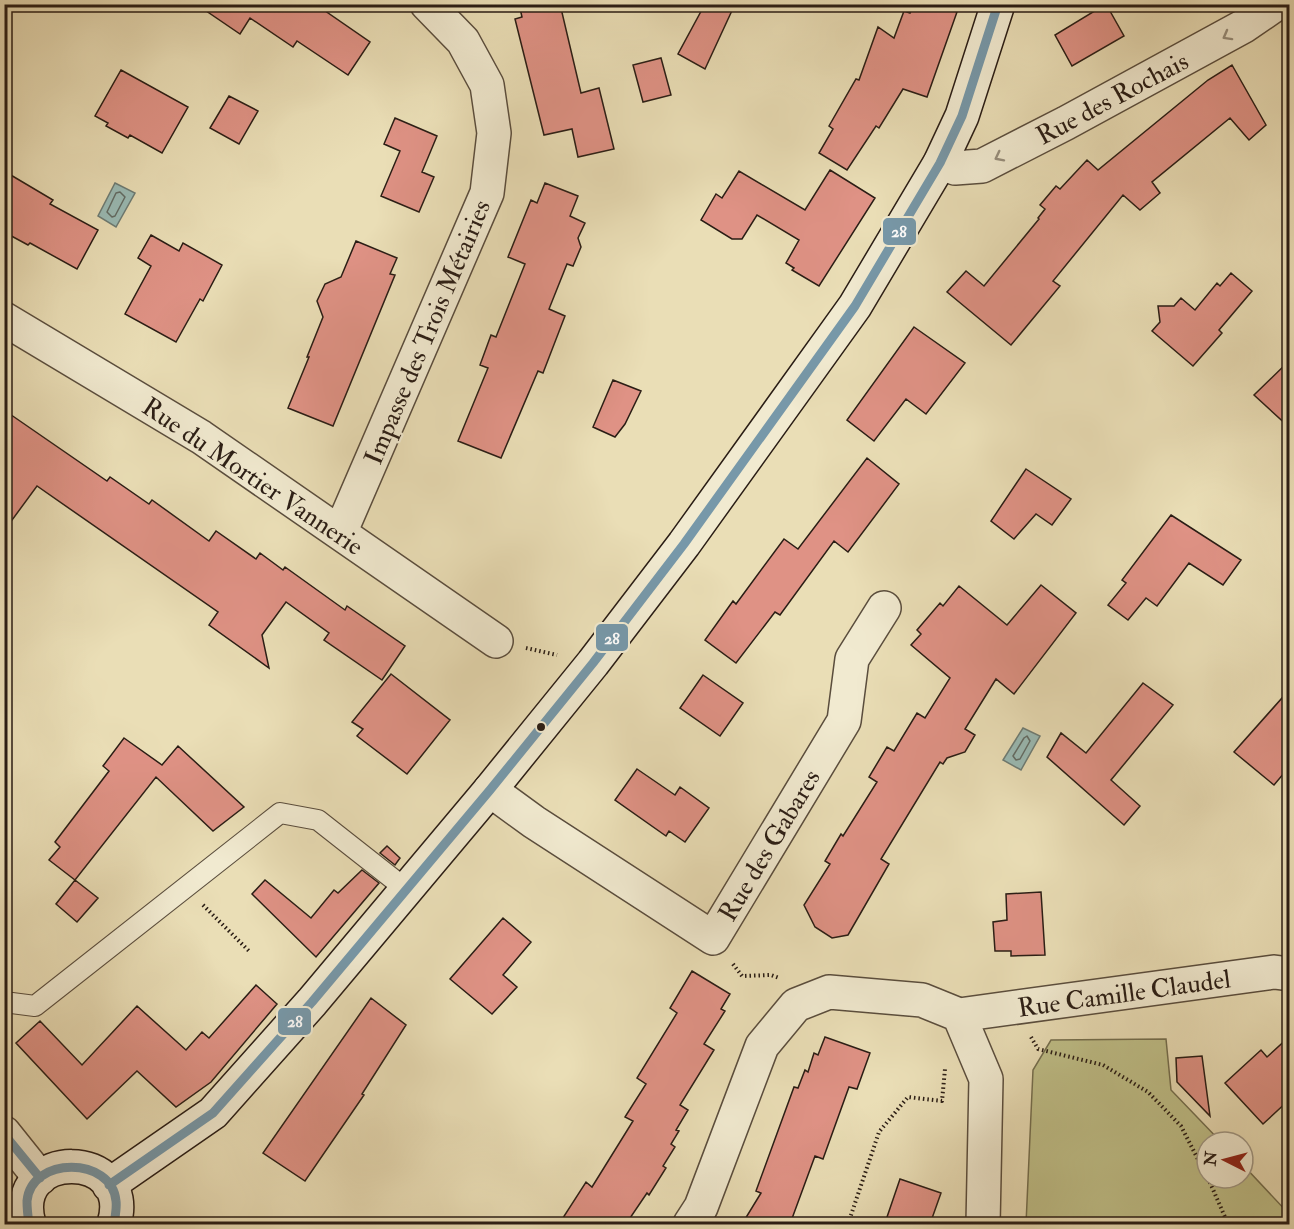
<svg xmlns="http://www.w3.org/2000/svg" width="1294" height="1229" viewBox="0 0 1294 1229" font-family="'IM FELL Double Pica',serif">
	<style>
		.green { fill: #bfbf88; stroke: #746e4e; stroke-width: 1.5 }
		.water { fill: #9abbb5; stroke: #6d7c75; stroke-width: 1.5 }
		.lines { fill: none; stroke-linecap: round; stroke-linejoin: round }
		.shore { stroke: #626c65; stroke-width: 1.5 }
		.building { fill: #df9285; stroke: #2a1d15; stroke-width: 1.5 }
		.lane-casing { stroke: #5a4d3d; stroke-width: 22 }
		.street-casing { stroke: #5a4d3d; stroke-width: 36 }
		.secondary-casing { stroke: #2a1d15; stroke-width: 36 }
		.path { stroke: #2a1d15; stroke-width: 4; stroke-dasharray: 1.5 3; stroke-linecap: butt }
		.lane { stroke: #f1ead0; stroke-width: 20 }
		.street { stroke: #f1ead0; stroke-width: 33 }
		.secondary { stroke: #f1ead0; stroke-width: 33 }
		.bus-1-casing { stroke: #f1ead0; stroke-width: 14 }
		.bus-1 { stroke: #7798a9; stroke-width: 9 }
		.oneway { stroke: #978e7c }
		.bus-dot { fill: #2a1d15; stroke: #f1ead0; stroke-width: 2 }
		.labels { text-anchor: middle; stroke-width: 4.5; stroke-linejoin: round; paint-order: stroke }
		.street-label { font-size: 26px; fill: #2a1d15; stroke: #f1ead0 }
		.line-badge { stroke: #f1ead0; stroke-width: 2 }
		.badge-label { font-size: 16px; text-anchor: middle; font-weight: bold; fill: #fff }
	</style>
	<rect width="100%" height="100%" fill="#eadeb6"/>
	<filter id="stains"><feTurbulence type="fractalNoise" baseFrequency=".00333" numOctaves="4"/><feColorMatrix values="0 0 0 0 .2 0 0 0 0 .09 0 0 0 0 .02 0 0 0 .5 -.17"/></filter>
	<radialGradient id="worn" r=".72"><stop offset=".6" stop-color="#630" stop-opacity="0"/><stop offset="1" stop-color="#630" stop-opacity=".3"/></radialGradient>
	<path class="green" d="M 1166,1039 L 1171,1090 L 1221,1142 L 1207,1142 L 1207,1178 L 1243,1178 L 1243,1165 L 1289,1214 L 1289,1224 L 1026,1224 L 1033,1070 L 1051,1040 Z"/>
	<path class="water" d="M 115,183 L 135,193 L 116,227 L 98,216 Z
		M 1023,728 L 1040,736 L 1021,770 L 1003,760 Z"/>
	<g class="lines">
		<path class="shore" d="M 120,192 L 125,197 L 115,216 L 112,217 L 107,212 L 116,193 Z
			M 1027,736 L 1030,741 L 1020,759 L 1016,760 L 1013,756 L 1024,738 Z"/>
	</g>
	<path class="building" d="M 196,4 L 315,4 L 370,42 L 348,75 L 297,41 L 293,47 L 250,18 L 240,34 Z
		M 519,4 L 560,4 L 581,93 L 599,88 L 614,149 L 578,157 L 572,129 L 544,135 L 515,19 L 522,17 Z
		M 705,4 L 735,4 L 705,69 L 678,54 Z
		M 914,4 L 937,4 L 957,12 L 927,97 L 903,89 L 879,128 L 876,126 L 847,170 L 819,153 L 833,129 L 829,126 L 856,79 L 859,80 L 878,27 L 894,38 L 904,11 L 910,13 Z
		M 1106,4 L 1124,36 L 1072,66 L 1055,35 Z
		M 661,58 L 671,95 L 643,102 L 633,65 Z
		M 1232,65 L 1266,125 L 1249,140 L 1230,118 L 1152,182 L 1160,193 L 1140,210 L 1123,195 L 1053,281 L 1060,286 L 1011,345 L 947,292 L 966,271 L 984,286 L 1039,219 L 1038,218 L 1045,209 L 1040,205 L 1056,186 L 1060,189 L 1087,160 L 1098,170 L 1208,80 Z
		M 121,70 L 188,107 L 162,153 L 130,135 L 128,138 L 106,126 L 108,123 L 95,116 Z
		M 229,96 L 258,111 L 239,144 L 210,128 Z
		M 395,118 L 437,136 L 422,172 L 434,177 L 419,212 L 381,196 L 400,151 L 384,144 Z
		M 830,170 L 875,198 L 819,286 L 792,270 L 794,268 L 786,263 L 799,240 L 757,215 L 742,239 L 732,239 L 701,220 L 716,194 L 722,198 L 739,171 L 805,210 Z
		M 4,171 L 53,200 L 50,204 L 98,230 L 77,269 L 30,243 L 28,245 L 4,232 Z
		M 545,183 L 578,196 L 570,216 L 585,223 L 578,238 L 581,247 L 573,266 L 567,264 L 549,309 L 565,316 L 543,373 L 538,371 L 501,458 L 458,441 L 488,368 L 480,365 L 491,335 L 496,337 L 525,264 L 508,257 L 531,200 L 537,203 Z
		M 151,235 L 179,251 L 183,243 L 222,265 L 203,301 L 200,299 L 176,342 L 125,314 L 151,266 L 138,258 Z
		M 356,241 L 397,258 L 390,274 L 395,275 L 333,426 L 288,408 L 309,357 L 307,357 L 323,317 L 317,301 L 325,284 L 341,277 Z
		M 1231,273 L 1252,291 L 1219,330 L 1222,333 L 1193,366 L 1152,331 L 1160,322 L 1158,306 L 1174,306 L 1181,298 L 1195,310 L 1217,283 L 1220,286 Z
		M 914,327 L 965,363 L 926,414 L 906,399 L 874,441 L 847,420 Z
		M 1290,360 L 1290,428 L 1254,395 Z
		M 613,380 L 641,391 L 625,424 L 615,437 L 593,427 Z
		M 4,410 L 107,481 L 110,477 L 149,504 L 152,500 L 209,541 L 216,531 L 256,559 L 260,553 L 283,570 L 285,567 L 345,610 L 347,606 L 405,646 L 382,680 L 324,640 L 329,633 L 286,602 L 262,635 L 269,668 L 209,625 L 218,612 L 37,486 L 4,531 Z
		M 867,458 L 899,484 L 848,552 L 834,541 L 780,615 L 775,612 L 736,663 L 705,640 L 733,601 L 736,604 L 784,539 L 798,549 Z
		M 1026,469 L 1071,499 L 1052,525 L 1036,514 L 1014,539 L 991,521 Z
		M 1171,515 L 1241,560 L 1223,585 L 1189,563 L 1157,606 L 1146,598 L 1128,620 L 1108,605 L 1126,583 L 1122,580 Z
		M 1041,585 L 1076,613 L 1014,694 L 996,679 L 965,729 L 975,735 L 965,752 L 947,758 L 943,764 L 940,762 L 881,859 L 889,864 L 848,935 L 832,938 L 815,927 L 804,905 L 830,864 L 825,861 L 841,834 L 843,836 L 877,782 L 869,777 L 887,747 L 894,751 L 917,713 L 925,718 L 950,678 L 911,645 L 921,634 L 917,630 L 940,603 L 943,606 L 959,586 L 1007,625 Z
		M 391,674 L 450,720 L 407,774 L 357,736 L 363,729 L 352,722 Z
		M 703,675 L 743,703 L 720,736 L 680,708 Z
		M 1143,683 L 1173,705 L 1111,780 L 1140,806 L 1124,825 L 1047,757 L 1061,733 L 1086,753 Z
		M 1290,689 L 1290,766 L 1274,785 L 1234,752 Z
		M 124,738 L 162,765 L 178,746 L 244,807 L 213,831 L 156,777 L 75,880 L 49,860 L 60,847 L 55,842 L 109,771 L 103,766 Z
		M 637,769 L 675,795 L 680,787 L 709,808 L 685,842 L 669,831 L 666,836 L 615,800 Z
		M 387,846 L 400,858 L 395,865 L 380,853 Z
		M 362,870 L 379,883 L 316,957 L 252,894 L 265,880 L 311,918 L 334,890 L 338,893 Z
		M 75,880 L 98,898 L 77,922 L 56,904 Z
		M 1041,892 L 1045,955 L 1011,956 L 1011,951 L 995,951 L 993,922 L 1007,920 L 1006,894 Z
		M 503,918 L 531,942 L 503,975 L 517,987 L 492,1014 L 450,979 Z
		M 692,971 L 730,994 L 721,1009 L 725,1011 L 704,1044 L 714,1050 L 680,1105 L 688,1110 L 676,1130 L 679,1131 L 671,1144 L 675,1147 L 663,1166 L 666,1168 L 649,1195 L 647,1193 L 626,1224 L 559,1224 L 586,1182 L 592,1187 L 633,1121 L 625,1117 L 646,1084 L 637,1078 L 677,1013 L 670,1008 Z
		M 256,985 L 277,1004 L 211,1082 L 176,1107 L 137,1071 L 87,1119 L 16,1043 L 40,1021 L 82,1065 L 137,1006 L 186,1050 L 202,1032 L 209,1038 Z
		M 371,998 L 406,1025 L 362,1094 L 364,1095 L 305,1181 L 263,1153 Z
		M 1290,1036 L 1290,1099 L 1263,1124 L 1225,1083 L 1261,1050 L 1267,1057 Z
		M 825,1037 L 870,1053 L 857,1089 L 849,1087 L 823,1159 L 815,1156 L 790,1224 L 742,1224 L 761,1193 L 756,1191 L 794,1087 L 798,1088 L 805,1070 L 808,1072 L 814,1053 L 818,1055 Z
		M 1202,1056 L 1210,1116 L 1177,1082 L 1176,1058 Z
		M 900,1179 L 941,1193 L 930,1224 L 902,1224 L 886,1220 Z"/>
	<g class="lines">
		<g class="lane-casing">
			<path id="lane" d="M 4,1002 L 35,1006 L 280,813 L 318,820 L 407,890"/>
		</g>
		<g class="street-casing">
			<path id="street" d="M 940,163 L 955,168 L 982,166 L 1066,123 L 1244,26 L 1276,4
				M 4,319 L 201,437 L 496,641
				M 340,533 L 487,193 L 494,133 L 487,85 L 463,41 L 427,4
				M 490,790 L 534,822 L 713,938 L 844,721 L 852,659 L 884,608
				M 959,1015 L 1274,972 L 1290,974
				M 959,1015 L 986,1079 L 983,1224
				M 4,1133 L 40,1178
				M 690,1224 L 701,1207 L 762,1046 L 796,1005 L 829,992 L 922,1000 L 959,1015"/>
		</g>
		<g class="secondary-casing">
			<path id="secondary" d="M 109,1185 L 213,1113 L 312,1002 L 490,790 L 593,663 L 684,544 L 855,306 L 940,163 L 962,116 L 998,4
				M 29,1224 C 7,1147 137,1148 114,1224"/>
		</g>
		<path class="path" d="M 526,648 L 557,655
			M 203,905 L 250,952
			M 733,964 L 742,976 L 771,975 L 779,978
			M 1031,1037 L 1038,1049 L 1103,1065 L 1148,1092 L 1181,1126 L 1207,1177
			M 1208,1178 L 1228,1224
			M 848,1224 L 879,1132 L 908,1097 L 942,1101 L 945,1069"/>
		<use href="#lane" class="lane"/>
		<use href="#street" class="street"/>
		<use href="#secondary" class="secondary"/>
		<g class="bus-1-casing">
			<path id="bus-1" d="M 4,1134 L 40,1178
				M 109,1185 L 213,1113 L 312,1002 L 490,790 L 593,663 L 684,544 L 855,306 L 940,163 L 962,116 L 998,4
				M 29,1224 C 28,1217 27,1208 27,1201 C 31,1156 112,1156 116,1201 C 117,1208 115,1217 114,1224"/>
		</g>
		<use href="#bus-1" class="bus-1"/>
	</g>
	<defs><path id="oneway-chevron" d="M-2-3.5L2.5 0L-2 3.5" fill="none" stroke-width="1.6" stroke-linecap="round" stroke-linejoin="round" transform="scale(1.5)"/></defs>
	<g class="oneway">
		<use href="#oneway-chevron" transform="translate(1227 36) rotate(151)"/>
		<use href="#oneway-chevron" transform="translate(999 157) rotate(153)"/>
	</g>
	<circle class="bus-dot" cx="541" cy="727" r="5"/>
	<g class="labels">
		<g class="street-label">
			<text transform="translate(1112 98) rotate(-28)" y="9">Rue des Rochais</text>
			<text transform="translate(427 332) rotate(-67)" y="9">Impasse des Trois Métairies</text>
			<text transform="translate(253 476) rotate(34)" y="9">Rue du Mortier Vannerie</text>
			<text transform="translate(769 845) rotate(-59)" y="9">Rue des Gabares</text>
			<text transform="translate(1124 993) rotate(-8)" y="9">Rue Camille Claudel</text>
		</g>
	</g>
	<g class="line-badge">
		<rect x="882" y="217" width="35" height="29" rx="6" fill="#7798a9"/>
		<rect x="595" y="623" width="34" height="29" rx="6" fill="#7798a9"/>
		<rect x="277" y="1007" width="35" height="29" rx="6" fill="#7798a9"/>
	</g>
	<g class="badge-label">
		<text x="899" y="237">28</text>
		<text x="612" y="644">28</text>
		<text x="295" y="1027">28</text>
	</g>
	<rect width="1294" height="1229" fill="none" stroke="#eadeb6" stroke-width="24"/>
	<rect x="6" y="6" width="1282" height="1217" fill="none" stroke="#2a1d15" stroke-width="3"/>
	<rect x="12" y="12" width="1270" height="1205" fill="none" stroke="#2a1d15" stroke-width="1.5"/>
	<g transform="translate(1225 1160) rotate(276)"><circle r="28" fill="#f1ead0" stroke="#a19885" stroke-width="1.5"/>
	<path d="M0-4.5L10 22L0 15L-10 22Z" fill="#8f2418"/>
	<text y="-9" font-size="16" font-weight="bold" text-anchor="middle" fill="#2a1d15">N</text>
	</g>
	<rect width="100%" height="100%" filter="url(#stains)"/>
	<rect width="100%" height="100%" fill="url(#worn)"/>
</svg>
